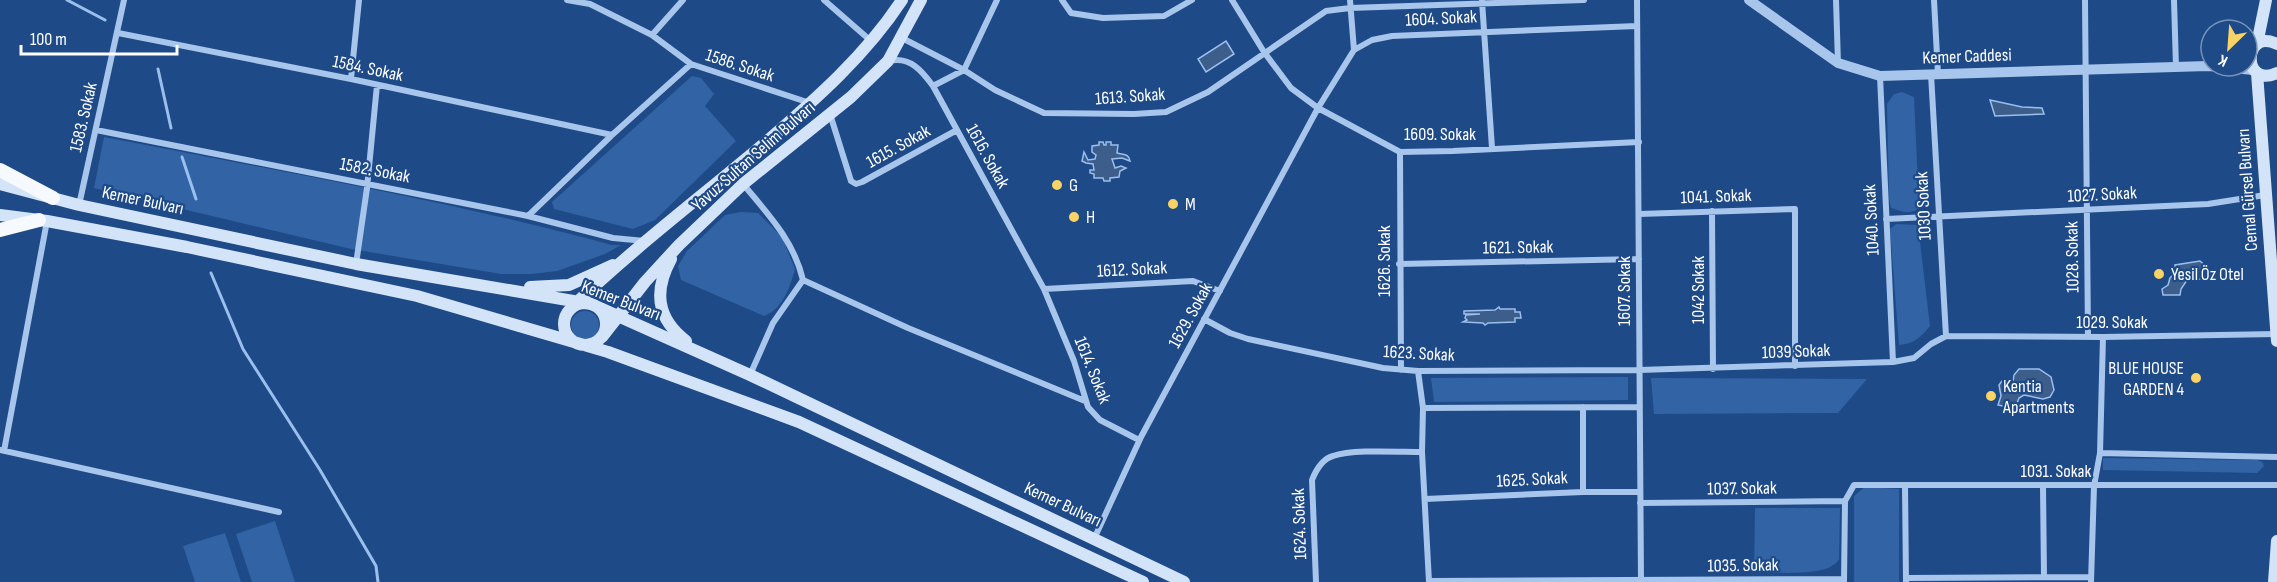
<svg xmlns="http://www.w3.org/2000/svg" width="2277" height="582" viewBox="0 0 2277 582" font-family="'Sofia Sans Condensed',sans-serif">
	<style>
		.green { fill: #3163a5 }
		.water { fill: #3d5e8b; stroke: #9bbfed; stroke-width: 1.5 }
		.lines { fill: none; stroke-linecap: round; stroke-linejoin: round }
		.stream { stroke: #9bbfed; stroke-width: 3 }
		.minor { stroke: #a8c5eb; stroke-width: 6 }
		.tertiary { stroke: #a8c5eb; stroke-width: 10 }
		.secondary { stroke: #d3e3f8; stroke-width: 12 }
		.trunk { stroke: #f6f9fe; stroke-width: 14 }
		.poi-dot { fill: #fad367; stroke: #1e4a88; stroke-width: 2 }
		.labels { text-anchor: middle; stroke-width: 4.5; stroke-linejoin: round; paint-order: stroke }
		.street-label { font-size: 18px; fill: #fff; stroke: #1e4a88 }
		.poi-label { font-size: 18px; fill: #fff; stroke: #1e4a88; text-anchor: start }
	</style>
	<rect width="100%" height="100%" fill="#1e4a88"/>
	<path class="green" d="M 692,76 L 701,78 L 714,94 L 705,106 L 736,141 L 655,220 L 633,229 L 554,209 L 552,202 Z
		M 1902,92 L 1914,97 L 1919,207 C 1912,216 1900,211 1891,208 L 1889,199 L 1887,104 L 1894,94 Z
		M 104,137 C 274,170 445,200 612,245 L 621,245 L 605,254 L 557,271 L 531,274 L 501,274 L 351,249 L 94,188 Z
		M 741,212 L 758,213 L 782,237 L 795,269 C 790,287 783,309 764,316 L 681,280 L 678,266 L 687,251 L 725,215 Z
		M 1896,224 L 1918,225 L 1930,326 C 1921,337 1914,344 1899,345 L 1890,229 Z
		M571 325a14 14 0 1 1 28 0a14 14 0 1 1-28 0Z
		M 1628,377 L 1628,400 L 1434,402 L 1431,378 Z
		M 1651,378 L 1867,379 L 1838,413 L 1654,414 Z
		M 2103,458 L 2257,460 L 2262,462 L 2264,466 L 2257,473 L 2103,470 Z
		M 1865,487 L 1899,489 L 1899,582 L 1854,582 L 1854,496 Z
		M 1755,508 L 1840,508 L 1839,559 C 1830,578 1774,572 1754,572 Z
		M 275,521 L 295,582 L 252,582 L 236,534 Z
		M 225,533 L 241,582 L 195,582 L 183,546 Z"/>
	<path class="water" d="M 1226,41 L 1234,54 L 1206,72 L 1198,59 Z
		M 1990,100 L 2022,107 L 2042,108 L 2044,114 L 1995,116 Z
		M 1099,142 L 1103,142 L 1104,145 L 1106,145 L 1106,142 L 1111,142 L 1111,145 L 1118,145 L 1117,153 C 1123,155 1129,153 1130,161 L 1122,158 L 1112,159 L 1115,168 L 1121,166 L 1126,168 L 1120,171 L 1119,177 L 1110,178 L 1110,181 L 1104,181 L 1103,178 L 1094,178 L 1094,174 L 1090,173 L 1090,170 L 1094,170 L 1093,164 L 1086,163 L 1082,161 L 1084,152 L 1088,160 L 1095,159 L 1096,155 L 1092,152 L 1092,146 L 1099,145 Z
		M 2200,261 L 2208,268 L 2203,279 L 2187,280 L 2181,289 L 2180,295 L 2163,295 L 2162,289 L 2168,285 L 2170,278 L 2175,273 L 2175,265 Z
		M 1499,307 L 1500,309 L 1515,309 L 1515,312 L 1520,312 L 1521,318 L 1515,318 L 1515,322 L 1488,323 L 1485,325 L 1483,323 L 1463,322 L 1467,320 L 1465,318 L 1466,315 L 1480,314 L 1464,314 L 1464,311 L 1495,310 Z
		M 2019,369 L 2039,369 L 2051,377 L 2054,390 L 2050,397 L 2043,399 L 2024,395 L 2019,398 L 2016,406 L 2012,408 L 1998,405 L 2001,396 L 1999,385 L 2002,381 L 2010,383 L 2013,381 L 2014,375 Z"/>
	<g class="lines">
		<path class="stream" d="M 67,0 L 105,20
			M 158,69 L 171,128
			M 182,157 L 196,199
			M 211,273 L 243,349 L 320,470 L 376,566 L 378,582"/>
		<path class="minor" d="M 567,0 L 590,4 L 652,35 L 691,64 L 810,103
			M 824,0 L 871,41
			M 1062,0 L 1071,13 L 1103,18 L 1164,16 L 1192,0
			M 1232,0 L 1264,52 L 1291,88 L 1318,108 L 1400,152 L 1453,151 L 1639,142
			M 1350,0 L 1354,50
			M 1637,0 C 1639,194 1639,388 1641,582
			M 1836,0 L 1838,63
			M 1934,0 L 1938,74
			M 2085,0 L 2088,337
			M 2174,0 L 2176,67
			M 1482,1 L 1492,148
			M 118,33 L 351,79 L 612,135
			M 652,35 L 683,0
			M 902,38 L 964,70 L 995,90 L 1044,113 L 1134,114 L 1166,112 L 1208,92 L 1326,11 L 1350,8 L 1584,0
			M 889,61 C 910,56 922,71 933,86 L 1044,289 L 1074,361 L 1088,407 L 1100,420 L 1139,440
			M 1931,74 L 1946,336
			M 1880,76 L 1893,362
			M 351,79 L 359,0
			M 933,86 L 964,70 L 997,0
			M 830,114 L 851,181 L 856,184 L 862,182 L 957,130
			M 96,130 L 528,216 L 613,238 L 645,241
			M 1400,152 L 1401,370
			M 743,184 C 768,214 794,241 803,280 L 908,328 L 1085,401
			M 79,205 L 124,0
			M 1712,211 L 1713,369
			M 1639,214 L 1795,209 L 1795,366
			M 528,216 L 612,135 L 691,64
			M 1886,219 L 2208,204 L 2265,195
			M 356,264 L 367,188 L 377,85
			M 1399,264 L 1639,259
			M 1044,289 L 1193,281 L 1220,291
			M 1204,319 L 1230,333 L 1248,339 L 1383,368 L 1418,371 L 1639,370 L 1893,362 L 1914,358 L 1931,344 L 1946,336 L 2103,337 L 2276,334
			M 1418,371 L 1423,408 L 1422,452 L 1429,582
			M 750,375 L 773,323 L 803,280
			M 1583,407 L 1583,492
			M 1423,408 L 1638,407
			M 0,450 L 279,512
			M 4,451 L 47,221
			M 2100,453 L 2277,457
			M 1905,485 L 1906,582
			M 2043,486 L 2044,577
			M 1425,499 L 1583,492 L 1639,492
			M 1640,503 L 1845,501
			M 1094,539 L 1141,437 L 1318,108 L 1354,50 L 1372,40 L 1392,36 L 1637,26
			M 1906,578 L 2091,577
			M 1429,581 L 1844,579
			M 1316,582 L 1312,480 C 1316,470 1322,459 1333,456 C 1352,449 1399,452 1422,452
			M 1844,582 L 1845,501 L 1854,485 L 2277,485
			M 2091,582 L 2094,486 L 2100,453 L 2103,337"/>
		<path class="tertiary" d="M 1749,0 L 1838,63 L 1880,76 L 2208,66 L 2254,70"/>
		<path class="secondary" d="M 2257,44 L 2266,0
			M 2277,44 C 2243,27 2241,89 2277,73
			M 2257,73 L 2277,341
			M 0,184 L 79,205 L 356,264 L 591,304 L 750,375 L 1184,582
			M 0,215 L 47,221 L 187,247 L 417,296 L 608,352 L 799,422 L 1143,582
			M 671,259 C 654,290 656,318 686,341
			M 530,287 L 569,285 L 613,265
			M564 324a21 21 0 1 1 42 0a21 21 0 1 1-42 0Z
			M 571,308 C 632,249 701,197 766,142 C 816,99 866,55 902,0
			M 602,337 L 645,282 L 679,245 L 743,184 L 851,97 L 888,61 L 921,0
			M 2274,582 L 2277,541"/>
		<path class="trunk" d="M 0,170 L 53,198
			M 0,230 L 39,220"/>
	</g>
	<g class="poi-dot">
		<circle cx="1057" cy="185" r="6"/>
		<circle cx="1173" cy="204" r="6"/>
		<circle cx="1074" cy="217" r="6"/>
		<circle cx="2159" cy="274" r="6"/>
		<circle cx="2196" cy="378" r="6"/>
		<circle cx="1991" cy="396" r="6"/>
	</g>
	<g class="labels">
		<g class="street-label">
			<text transform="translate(1441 18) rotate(-3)" y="6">1604. Sokak</text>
			<text transform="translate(1967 56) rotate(-2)" y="6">Kemer Caddesi</text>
			<text transform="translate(740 65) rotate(18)" y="6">1586. Sokak</text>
			<text transform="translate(368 68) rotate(12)" y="6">1584. Sokak</text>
			<text transform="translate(1130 96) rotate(-4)" y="6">1613. Sokak</text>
			<text transform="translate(83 117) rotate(-77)" y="6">1583. Sokak</text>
			<text x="1440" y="140">1609. Sokak</text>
			<text transform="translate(898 146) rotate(-29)" y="6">1615. Sokak</text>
			<text transform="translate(753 156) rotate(-41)" y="6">Yavuz Sultan Selim Bulvarı</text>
			<text transform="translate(988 156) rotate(61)" y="6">1616. Sokak</text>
			<text transform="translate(375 170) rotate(11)" y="6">1582. Sokak</text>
			<text transform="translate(2247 190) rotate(-94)" y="6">Cemal Gürsel Bulvarı</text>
			<text transform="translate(2102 194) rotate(-3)" y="6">1027. Sokak</text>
			<text transform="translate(1716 196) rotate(-2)" y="6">1041. Sokak</text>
			<text transform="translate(143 200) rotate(12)" y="6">Kemer Bulvarı</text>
			<text transform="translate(1923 206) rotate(-93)" y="6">1030 Sokak</text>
			<text transform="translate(1871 220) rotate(-93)" y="6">1040. Sokak</text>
			<text transform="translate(1518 247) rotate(-1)" y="6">1621. Sokak</text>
			<text transform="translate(2072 257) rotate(-91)" y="6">1028. Sokak</text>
			<text transform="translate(1384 261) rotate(-90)" y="6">1626. Sokak</text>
			<text transform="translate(1132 269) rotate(-3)" y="6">1612. Sokak</text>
			<text transform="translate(1698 290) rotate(-90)" y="6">1042 Sokak</text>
			<text transform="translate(1624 291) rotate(-90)" y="6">1607. Sokak</text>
			<text transform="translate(621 300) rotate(21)" y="6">Kemer Bulvarı</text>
			<text transform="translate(1190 315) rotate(-61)" y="6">1629. Sokak</text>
			<text x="2112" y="328">1029. Sokak</text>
			<text transform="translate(1796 351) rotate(-2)" y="6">1039 Sokak</text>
			<text transform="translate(1419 353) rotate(3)" y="6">1623. Sokak</text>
			<text transform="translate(1093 370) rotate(68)" y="6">1614. Sokak</text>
			<text x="2056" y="477">1031. Sokak</text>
			<text transform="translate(1532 479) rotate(-3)" y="6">1625. Sokak</text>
			<text transform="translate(1742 488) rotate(-1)" y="6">1037. Sokak</text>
			<text transform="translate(1063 504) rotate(25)" y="6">Kemer Bulvarı</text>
			<text transform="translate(1299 524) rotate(-92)" y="6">1624. Sokak</text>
			<text transform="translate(1743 565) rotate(-1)" y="6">1035. Sokak</text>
		</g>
		<g class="poi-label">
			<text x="1069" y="191">G</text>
			<text x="1185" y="210">M</text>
			<text x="1086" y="223">H</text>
			<text x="2171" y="280">Yesil Öz Otel</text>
			<text x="2184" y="374" text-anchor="end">BLUE HOUSE<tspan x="2184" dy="21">GARDEN 4</tspan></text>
			<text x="2003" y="392">Kentia<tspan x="2003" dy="21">Apartments</tspan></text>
		</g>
	</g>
	<g transform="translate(2229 48) rotate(205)"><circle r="28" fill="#1e4a88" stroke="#7892b8" stroke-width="1.5"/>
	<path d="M0-4.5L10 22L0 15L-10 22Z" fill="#fad367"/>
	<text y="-9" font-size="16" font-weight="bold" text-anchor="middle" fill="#ffffff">K</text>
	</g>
	<path d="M21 45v9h156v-9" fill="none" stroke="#ffffff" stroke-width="3"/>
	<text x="30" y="45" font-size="18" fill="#ffffff" stroke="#1e4a88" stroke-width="4.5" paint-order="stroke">100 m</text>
</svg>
